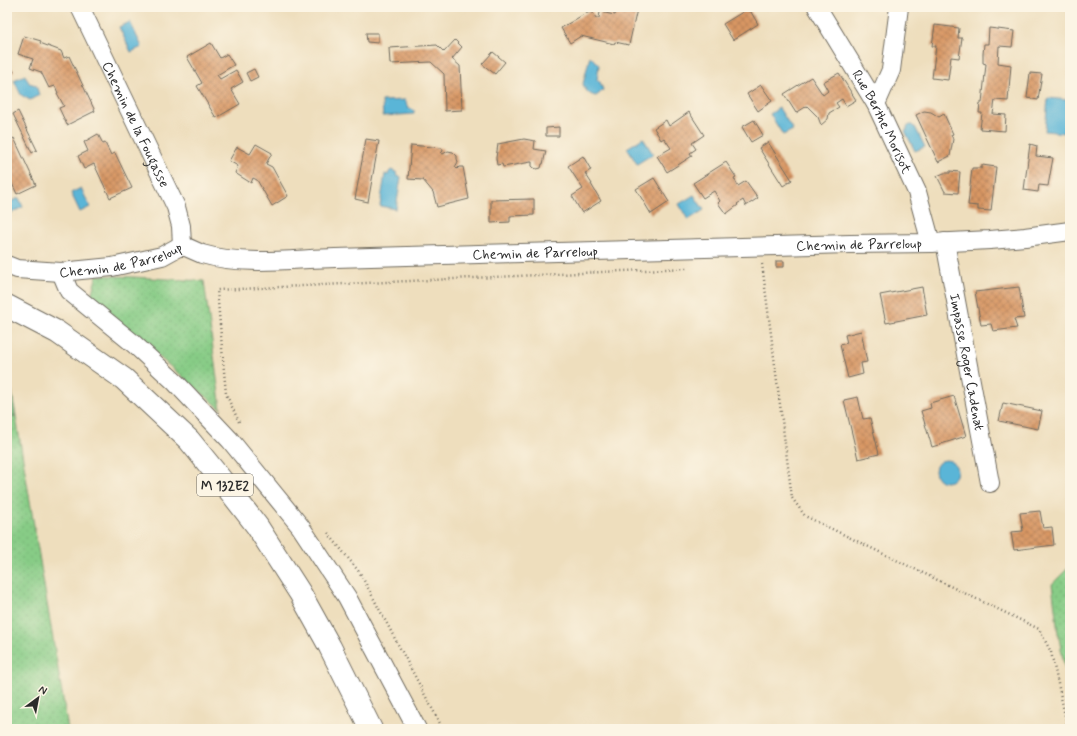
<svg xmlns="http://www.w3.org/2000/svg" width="1077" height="736" viewBox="0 0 1077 736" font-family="Mynerve,sans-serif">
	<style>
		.grass { fill: url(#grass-dots); stroke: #597c58 }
		.forest { fill: url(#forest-firs); stroke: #4c6e4f }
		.water { fill: #5ab5d7; stroke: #427081 }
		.building { fill: url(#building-cross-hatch) }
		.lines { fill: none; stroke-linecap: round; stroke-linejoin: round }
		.minor-casing { stroke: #6f6a5e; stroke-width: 20 }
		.major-casing { stroke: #6f6a5e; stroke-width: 24 }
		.path { stroke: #6f6a5e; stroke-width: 2.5; stroke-dasharray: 1 3; stroke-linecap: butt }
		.minor { stroke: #fff; stroke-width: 18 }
		.major { stroke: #fff; stroke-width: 22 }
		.labels { text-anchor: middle; stroke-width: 3; stroke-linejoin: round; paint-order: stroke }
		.shield { fill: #fcf5e5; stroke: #6a6863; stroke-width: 1 }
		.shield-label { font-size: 13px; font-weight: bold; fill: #2b2b2b }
		.street-label { font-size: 14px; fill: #2b2b2b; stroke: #fcf5e5 }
	</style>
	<defs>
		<pattern id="grass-dots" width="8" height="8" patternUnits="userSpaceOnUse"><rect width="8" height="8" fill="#87cc86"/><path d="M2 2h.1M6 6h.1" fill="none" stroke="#75af74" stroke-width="1.8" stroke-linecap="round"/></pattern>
		<pattern id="forest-firs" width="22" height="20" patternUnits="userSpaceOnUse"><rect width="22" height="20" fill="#6db073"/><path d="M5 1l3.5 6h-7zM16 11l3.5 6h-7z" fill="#5a8f5f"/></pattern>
		<pattern id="building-cross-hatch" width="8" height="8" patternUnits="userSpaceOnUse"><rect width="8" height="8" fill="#d89663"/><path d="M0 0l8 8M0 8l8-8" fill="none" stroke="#af7b52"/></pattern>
	</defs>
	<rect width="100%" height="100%" fill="#fcf5e5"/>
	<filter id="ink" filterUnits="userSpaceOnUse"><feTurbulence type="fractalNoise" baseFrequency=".025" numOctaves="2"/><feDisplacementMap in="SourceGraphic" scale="8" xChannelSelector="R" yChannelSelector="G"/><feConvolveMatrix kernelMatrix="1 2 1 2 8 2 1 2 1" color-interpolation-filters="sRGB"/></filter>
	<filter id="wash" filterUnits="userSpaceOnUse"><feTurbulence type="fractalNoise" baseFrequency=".012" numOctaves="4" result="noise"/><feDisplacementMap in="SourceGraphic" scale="16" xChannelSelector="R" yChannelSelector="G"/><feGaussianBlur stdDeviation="0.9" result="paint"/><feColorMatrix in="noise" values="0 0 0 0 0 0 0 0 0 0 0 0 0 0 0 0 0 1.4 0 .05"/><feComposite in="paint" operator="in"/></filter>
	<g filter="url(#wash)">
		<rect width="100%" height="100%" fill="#eedebd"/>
		<path class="grass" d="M 97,275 L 204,281 L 221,409 L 90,299 Z
			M 16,416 L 16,417 L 68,729 L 7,729 L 7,418 Z
			M 1070,566 L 1070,696 L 1058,633 L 1052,584 Z"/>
		<path class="forest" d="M 7,363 L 16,416 L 7,418 Z"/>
		<path class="water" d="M 130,22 L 142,47 L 131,52 L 119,27 Z
			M 590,56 L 599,65 L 597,80 L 600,82 L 603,90 L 600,93 L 596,96 C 589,95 585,90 583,84 Z
			M 25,75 L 29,83 L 36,85 L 39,95 L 30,100 L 21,95 L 14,80 Z
			M 1048,98 L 1068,100 L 1065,133 L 1045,131 Z
			M 405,100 L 408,108 L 414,110 L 414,114 L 383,116 L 382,101 Z
			M 779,108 L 793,130 L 783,135 L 770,114 Z
			M 910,125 L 912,125 L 914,127 L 915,127 L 925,147 L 915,151 L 905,131 L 907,130 L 907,127 Z
			M 643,138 L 653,154 L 637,164 L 627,148 Z
			M 391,170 L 396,172 L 397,176 L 401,177 L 396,209 L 380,206 L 385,174 L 388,175 L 389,172 Z
			M 81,188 L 90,207 L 80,212 L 71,193 Z
			M 694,195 L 704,210 L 688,220 L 679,204 Z
			M 19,198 L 23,207 L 7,215 L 7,203 Z
			M935 471a11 11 0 1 1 22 0a11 11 0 1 1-22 0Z"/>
		<g id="blocks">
			<path class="building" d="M 617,7 L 629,7 L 637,9 L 629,45 L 615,42 L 614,44 L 581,36 L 570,43 L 561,28 L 591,10 L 596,18 L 599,18 L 600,12 L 615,15 Z
				M 744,7 L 748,7 L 758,24 L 733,40 L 723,24 L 746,10 Z
				M 935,25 L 959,28 L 958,38 L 962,38 L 959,58 L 951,57 L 948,80 L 932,78 L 936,46 L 932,46 Z
				M 989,28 L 1014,31 L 1012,47 L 999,46 L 998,63 L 1011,65 L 1008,101 L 995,100 L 993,114 L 1006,115 L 1005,131 L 980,129 L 982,113 L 979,113 L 980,103 L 982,103 L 986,64 L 983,63 L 983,54 L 984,44 L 988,44 Z
				M 366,33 L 378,33 L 378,43 L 367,42 Z
				M 24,36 L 41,41 L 40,43 L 61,51 L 64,58 L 69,56 L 95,111 L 67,125 L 59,108 L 64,106 L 57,93 L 58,93 L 55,86 L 49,88 L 41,72 L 30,68 L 33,59 L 18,54 Z
				M 455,40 L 462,47 L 452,59 L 460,66 L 462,110 L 445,111 L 444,74 L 431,62 L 390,64 L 389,48 L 437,45 L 444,52 Z
				M 211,43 L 220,58 L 227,54 L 234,65 L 217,75 L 220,79 L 236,70 L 243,82 L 231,89 L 240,104 L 216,118 L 197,86 L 202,83 L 187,57 Z
				M 493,52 L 505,62 L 495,74 L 482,64 Z
				M 10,65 L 14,72 L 8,75 L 7,67 Z
				M 254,69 L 258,77 L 250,81 L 246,73 Z
				M 839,73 L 856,100 L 846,106 L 842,99 L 836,103 L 839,107 L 829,113 L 828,119 L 821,125 L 818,117 L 807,106 L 796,113 L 784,94 L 811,77 L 823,95 L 828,91 L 823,82 Z
				M 1030,73 L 1042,74 L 1038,100 L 1027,98 Z
				M 761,85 L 772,101 L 758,111 L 747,94 Z
				M 18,111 L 37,150 L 32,153 L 13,114 Z
				M 924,111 L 931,112 L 939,117 L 944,114 L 953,134 L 951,135 L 953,139 L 950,156 L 938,162 L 916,115 Z
				M 689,112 L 704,135 L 692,143 L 696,149 L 690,153 L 692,156 L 667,172 L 657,156 L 671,148 L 664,138 L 661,140 L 654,128 L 666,120 L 669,126 Z
				M 754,120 L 763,135 L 751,142 L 742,127 Z
				M 559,127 L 559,136 L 546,136 L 546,128 Z
				M 98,134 L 103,144 L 105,143 L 111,155 L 115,153 L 132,188 L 110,198 L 94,164 L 84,169 L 78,156 L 88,151 L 84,142 Z
				M 14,138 L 36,185 L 17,194 L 7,173 L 7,142 Z
				M 366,139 L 379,141 L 368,202 L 355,199 Z
				M 524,139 L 535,141 L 534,149 L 546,151 L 543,164 L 542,164 L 541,168 L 537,169 L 534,168 L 532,166 L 532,162 L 531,162 L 503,167 L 502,164 L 497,165 L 496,158 L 498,144 Z
				M 768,142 L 792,180 L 783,186 L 759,148 Z
				M 256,144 L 272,153 L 266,164 L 272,167 L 288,196 L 272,206 L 257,180 L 253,178 L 251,183 L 235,173 L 238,166 L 229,161 L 237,147 L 250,154 Z
				M 1030,144 L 1037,146 L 1036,156 L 1053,158 L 1048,186 L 1039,185 L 1038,192 L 1024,190 Z
				M 411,145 L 442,148 L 443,151 L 441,153 L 443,154 L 448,151 L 453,152 L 457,156 L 457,159 L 458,162 L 455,167 L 457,169 L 459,167 L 463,167 L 469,199 L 437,207 L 433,192 L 423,180 L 408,179 Z
				M 583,156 L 591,170 L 585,173 L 592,184 L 591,184 L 601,201 L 582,213 L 572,196 L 583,189 L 568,166 Z
				M 726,162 L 736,177 L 734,178 L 738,186 L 746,181 L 758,198 L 746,206 L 743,200 L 737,204 L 738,205 L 726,214 L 718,203 L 720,201 L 714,191 L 703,198 L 693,183 Z
				M 982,165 L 996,167 L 991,211 L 978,210 L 978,206 L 968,205 L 972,168 L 982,168 Z
				M 950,171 L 960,172 L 958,193 L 945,192 L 937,176 L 944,173 L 950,173 Z
				M 654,178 L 669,202 L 651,214 L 636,189 Z
				M 534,199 L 534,215 L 510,216 L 510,222 L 491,223 L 491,200 Z
				M 776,261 L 784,261 L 784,267 L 776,267 Z
				M 922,287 L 927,315 L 886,323 L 880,295 Z
				M 1019,287 L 1024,318 L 1014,319 L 1017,328 L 993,331 L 991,324 L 981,325 L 975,292 Z
				M 861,331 L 867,362 L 861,363 L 863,374 L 848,378 L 840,345 L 847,343 L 845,335 Z
				M 954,396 L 966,436 L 932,447 L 921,411 L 931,408 L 930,403 Z
				M 858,397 L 863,419 L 870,418 L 879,454 L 858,459 L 844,400 Z
				M 1003,403 L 1042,411 L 1038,429 L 999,421 Z
				M 1040,511 L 1043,528 L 1052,527 L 1054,545 L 1014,550 L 1011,532 L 1023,531 L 1020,513 Z"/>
		</g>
	</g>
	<g filter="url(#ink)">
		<use href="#blocks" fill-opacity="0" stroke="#6f6a5e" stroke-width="1"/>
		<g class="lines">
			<g class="minor-casing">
				<g id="minor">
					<path id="s1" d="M 80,7 L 176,207 L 181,226 L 182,245"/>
					<path id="s2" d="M 817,7 L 876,104 L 917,192 L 931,243"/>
					<path d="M 876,104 L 891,70 L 899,7"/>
					<path id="s3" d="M 945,242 L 990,483"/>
					<path id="s4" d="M 7,265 L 17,269 L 61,272 L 112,267 L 162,256 L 182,245 C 188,248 195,251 202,254 C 243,266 292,259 335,258 L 850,244 L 931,243 L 990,240 L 1025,237 L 1070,231"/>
					<path d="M 61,272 L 69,291 L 134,344 L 176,383 L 230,440 L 300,526 L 347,597 L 417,729"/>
				</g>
			</g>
			<g class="major-casing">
				<path id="major" d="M 7,306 L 57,332 L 124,379 L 189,440 L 219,477 L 257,526 L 300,593 L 330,647 L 371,729"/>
			</g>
			<path class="path" d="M 762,264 L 792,498 L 805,516 L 1039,629 L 1051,652 L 1068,729
				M 239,422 L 226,394 L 217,290 L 687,268
				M 328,533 L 360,573 L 443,729"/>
			<use href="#minor" class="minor"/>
			<use href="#major" class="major"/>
		</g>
	</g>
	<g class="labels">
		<rect class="shield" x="197" y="474" width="56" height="22" rx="3"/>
		<g class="shield-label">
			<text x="225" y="490">M 132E2</text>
		</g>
		<g class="street-label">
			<text dy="5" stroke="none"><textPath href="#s2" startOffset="132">Rue Berthe Morisot</textPath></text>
			<text dy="5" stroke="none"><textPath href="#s1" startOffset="130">Chemin de la Fougasse</textPath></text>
			<text dy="5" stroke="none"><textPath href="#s4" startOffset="860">Chemin de Parreloup</textPath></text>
			<text dy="5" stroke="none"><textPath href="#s4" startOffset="536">Chemin de Parreloup</textPath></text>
			<text dy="5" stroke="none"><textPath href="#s4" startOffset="116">Chemin de Parreloup</textPath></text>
			<text dy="5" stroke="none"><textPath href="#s3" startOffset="122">Impasse Roger Cadenat</textPath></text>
		</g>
	</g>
	<rect width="1077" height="736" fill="none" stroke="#fcf5e5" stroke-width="24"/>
	<g transform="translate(38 698) rotate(32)" stroke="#fcf5e5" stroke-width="3" paint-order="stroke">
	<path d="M0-3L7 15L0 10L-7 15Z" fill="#2b2b2b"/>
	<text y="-6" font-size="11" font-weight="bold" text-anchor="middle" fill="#2b2b2b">N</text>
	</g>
</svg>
